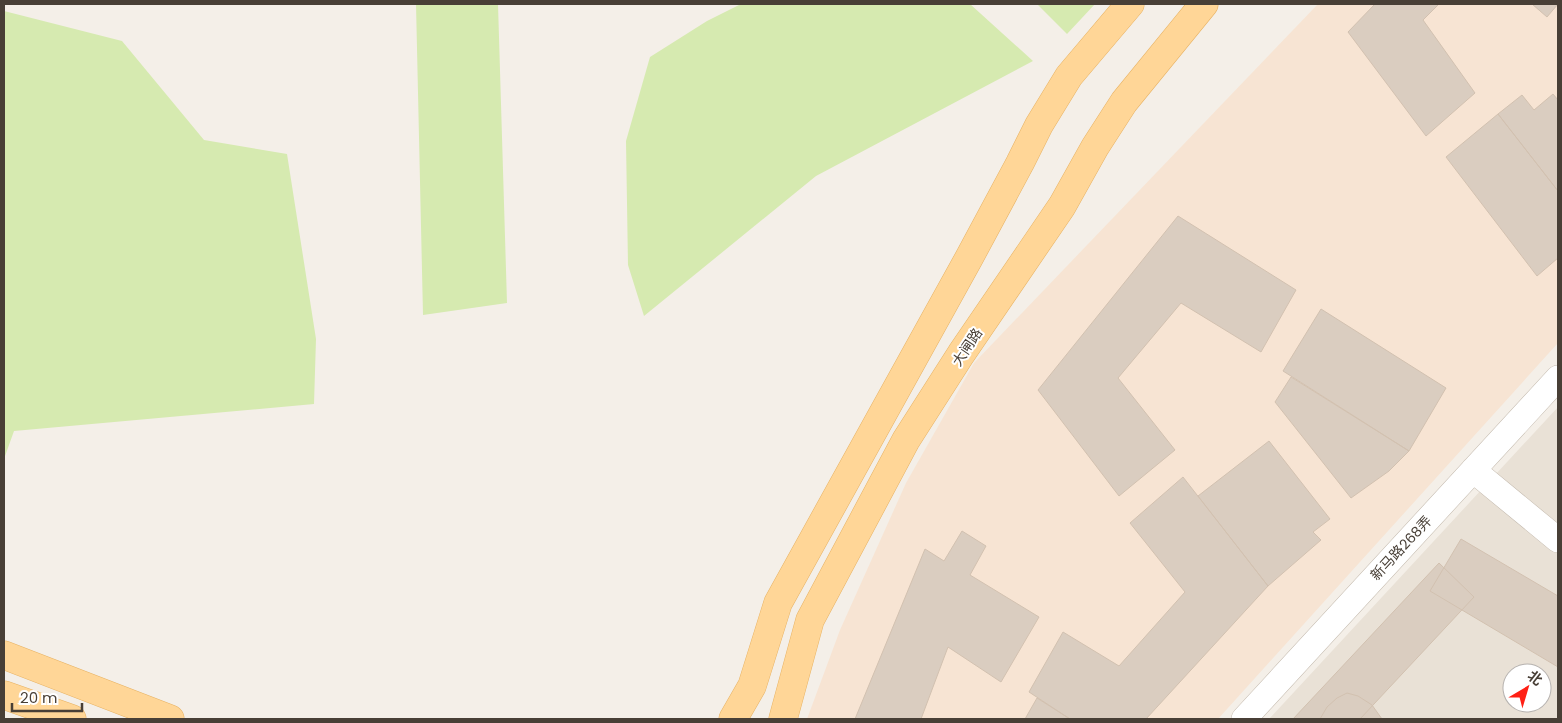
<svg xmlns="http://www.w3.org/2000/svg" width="1562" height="723" viewBox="0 0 1562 723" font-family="Poppins,'Noto Sans SC',sans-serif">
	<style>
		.residential { fill: #e9e1d6; fill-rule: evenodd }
		.commercial { fill: #f7e4d3 }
		.green { fill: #d6eab0 }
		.building { fill: #dacdc0; stroke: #d2c1b0 }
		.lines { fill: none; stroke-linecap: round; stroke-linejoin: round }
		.minor-casing { stroke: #c3b9ad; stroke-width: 26 }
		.major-casing { stroke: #e7b263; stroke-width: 29 }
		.minor { stroke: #fff; stroke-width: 25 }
		.major { stroke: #ffd697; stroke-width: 28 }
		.labels { text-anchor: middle; stroke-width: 4; stroke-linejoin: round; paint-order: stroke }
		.street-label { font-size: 14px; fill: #483f36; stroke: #fff }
	</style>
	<rect width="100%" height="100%" fill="#f4efe8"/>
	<path class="residential" d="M 1558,407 L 1558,719 L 1269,719 L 1546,420 ZM 1512,673 L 1542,673 L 1542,703 L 1512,703 Z"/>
	<path class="commercial" d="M 1318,4 L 1558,4 L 1558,343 L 1218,719 L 807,719 L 840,630 L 906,483 L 974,363 Z"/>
	<path class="green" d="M 416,4 L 498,4 L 507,303 L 423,315 Z
		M 741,4 L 970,4 L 1033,61 L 816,176 L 644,316 L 628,265 L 626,141 L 650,57 L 707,21 Z
		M 1037,4 L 1095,4 L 1067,34 Z
		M 4,11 L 122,41 L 204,140 L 287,154 L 316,339 L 314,404 L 14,431 L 4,459 Z"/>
	<path class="building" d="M 1375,4 L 1439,4 L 1423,20 L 1475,93 L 1426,136 L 1348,32 Z
		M 1532,4 L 1558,4 L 1547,17 Z
		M 1553,94 L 1558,100 L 1558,191 L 1498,114 L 1522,95 L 1534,110 Z
		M 1498,114 L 1558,191 L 1558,258 L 1537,276 L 1446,157 Z
		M 1178,216 L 1296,290 L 1261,352 L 1181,303 L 1118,378 L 1175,450 L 1119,496 L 1038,390 Z
		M 1321,309 L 1446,388 L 1409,451 L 1283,371 Z
		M 1291,377 L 1409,451 L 1389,471 L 1351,498 L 1275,402 Z
		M 1269,441 L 1330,519 L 1313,532 L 1321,540 L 1268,586 L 1198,496 Z
		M 1183,477 L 1268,586 L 1146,719 L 1070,719 L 1029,692 L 1063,632 L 1119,666 L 1185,592 L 1130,523 Z
		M 962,531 L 986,546 L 970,575 L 1039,617 L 1001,682 L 948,647 L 921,719 L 855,719 L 925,549 L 944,561 Z
		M 1461,539 L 1558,596 L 1558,667 L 1430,591 Z
		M 1439,563 L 1474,597 L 1360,719 L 1293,719 Z
		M 1347,693 L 1358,696 L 1372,705 L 1382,719 L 1320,719 L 1327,707 L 1337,698 Z
		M 1037,698 L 1070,719 L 1025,719 Z"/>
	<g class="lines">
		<g class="minor-casing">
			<path id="minor" d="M 1473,470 L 1558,540
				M 1244,719 L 1558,378"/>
		</g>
		<g class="major-casing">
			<path id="major" d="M 4,655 L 170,719
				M 4,695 L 72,719
				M 733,719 L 752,686 L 778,603 L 969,258 L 1020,163 L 1039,125 L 1069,76 L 1130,4
				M 783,719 L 810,620 L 906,440 L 961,354 L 1062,206 L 1095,147 L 1124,102 L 1204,4"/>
		</g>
		<use href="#minor" class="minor"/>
		<use href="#major" class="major"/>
	</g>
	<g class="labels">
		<g class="street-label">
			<text transform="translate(967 347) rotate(-56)" y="5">大闸路</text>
			<text transform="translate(1401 548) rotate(-47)" y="5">新马路268弄</text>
		</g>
	</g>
	<rect width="1562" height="723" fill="none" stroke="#483f36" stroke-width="10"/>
	<g transform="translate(1527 688) rotate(38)"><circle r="24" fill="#ffffff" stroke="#b6b2af"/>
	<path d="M0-4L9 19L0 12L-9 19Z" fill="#ff2015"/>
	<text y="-8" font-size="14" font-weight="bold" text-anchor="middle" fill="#483f36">北</text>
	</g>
	<path d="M12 703v8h70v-8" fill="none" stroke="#483f36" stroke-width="2.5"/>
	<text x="20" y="703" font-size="15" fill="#483f36" stroke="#ffffff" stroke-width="4" paint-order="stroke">20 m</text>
</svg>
